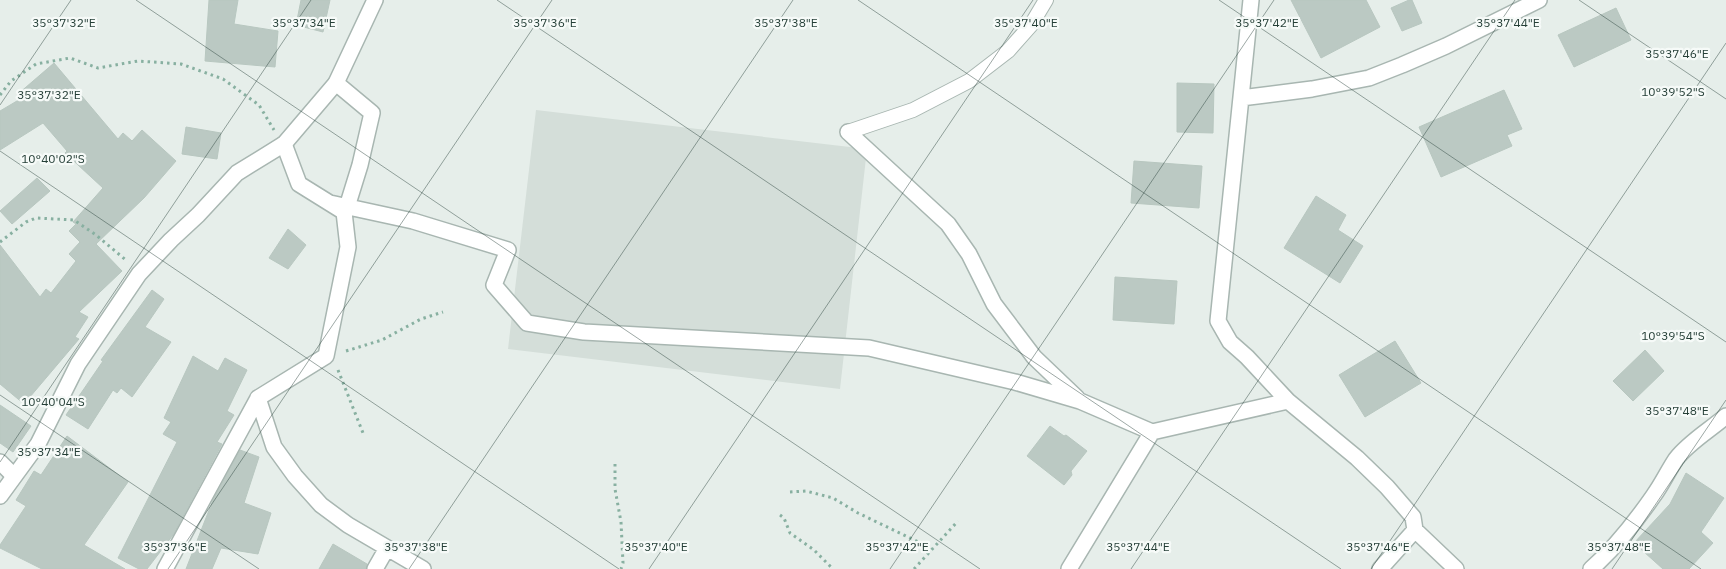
<svg xmlns="http://www.w3.org/2000/svg" width="1726" height="569" viewBox="0 0 1726 569" font-family="'IBM Plex Sans',sans-serif">
	<style>
		.built { fill: #d4ded9 }
		.building { fill: #bbc9c3; stroke: #b8c7c0 }
		.lines { fill: none; stroke-linecap: round; stroke-linejoin: round }
		.service-casing { stroke: #a8b6b1; stroke-width: 16 }
		.minor-casing { stroke: #a8b6b1; stroke-width: 18 }
		.tertiary-casing { stroke: #a8b6b1; stroke-width: 18 }
		.path { stroke: #88b0a1; stroke-width: 3; stroke-dasharray: 2.5 4; stroke-linecap: butt }
		.service { stroke: #fff; stroke-width: 14 }
		.minor { stroke: #fff; stroke-width: 15 }
		.tertiary { stroke: #fff; stroke-width: 15 }
		.ticks { fill: none; stroke: #253f37; stroke-width: 1; stroke-opacity: 0.45 }
		.ticks-label { font-size: 12px; text-anchor: middle; fill: #253f37; stroke: #f6faf8; stroke-width: 4.5; stroke-linejoin: round; paint-order: stroke }
	</style>
	<rect width="100%" height="100%" fill="#e6eeea"/>
	<path class="built" d="M 536,110 L 867,149 L 840,389 L 508,349 Z"/>
	<path class="building" d="M 209,0 L 238,0 L 234,24 L 278,31 L 275,67 L 205,61 Z
		M 301,0 L 330,0 L 323,32 L 296,25 Z
		M 1291,0 L 1366,0 L 1380,27 L 1321,58 Z
		M 1409,0 L 1412,0 L 1422,23 L 1402,31 L 1391,8 Z
		M 1616,8 L 1631,40 L 1574,67 L 1558,35 Z
		M 54,63 L 118,139 L 123,133 L 132,141 L 142,130 L 176,161 L 144,198 L 96,244 L 122,271 L 79,312 L 88,317 L 75,337 L 79,339 L 24,404 L 0,384 L 0,245 L 40,297 L 46,289 L 51,293 L 76,261 L 69,254 L 80,242 L 69,231 L 76,224 L 73,222 L 103,188 L 65,153 L 67,151 L 43,123 L 0,150 L 0,111 L 22,98 L 18,94 Z
		M 1177,83 L 1214,84 L 1213,133 L 1177,132 Z
		M 1504,90 L 1522,129 L 1507,135 L 1512,146 L 1441,177 L 1419,127 Z
		M 186,127 L 221,133 L 217,159 L 182,154 Z
		M 1134,161 L 1202,166 L 1199,208 L 1131,203 Z
		M 37,178 L 50,191 L 12,224 L 0,211 Z
		M 1316,196 L 1346,215 L 1338,230 L 1363,246 L 1340,283 L 1284,248 Z
		M 288,229 L 306,245 L 288,269 L 269,258 Z
		M 1115,277 L 1177,281 L 1174,324 L 1113,320 Z
		M 152,290 L 164,299 L 145,327 L 171,342 L 132,397 L 121,388 L 117,393 L 113,390 L 88,429 L 66,415 L 103,361 L 101,360 Z
		M 1395,341 L 1421,383 L 1365,417 L 1339,375 Z
		M 1645,350 L 1664,371 L 1633,401 L 1613,381 Z
		M 193,356 L 218,371 L 225,358 L 247,370 L 227,411 L 234,415 L 217,442 L 222,444 L 173,535 L 147,569 L 139,569 L 118,558 L 177,442 L 163,434 L 171,422 L 164,418 Z
		M 0,405 L 31,426 L 13,452 L 0,443 Z
		M 1050,426 L 1064,436 L 1066,435 L 1087,451 L 1071,471 L 1072,475 L 1064,485 L 1027,456 Z
		M 67,436 L 128,482 L 84,545 L 125,569 L 42,569 L 0,548 L 0,545 L 26,506 L 16,500 L 34,471 L 41,475 Z
		M 240,450 L 259,457 L 244,503 L 271,513 L 258,554 L 221,548 L 212,569 L 186,569 L 213,500 Z
		M 1686,473 L 1724,498 L 1701,532 L 1713,543 L 1689,569 L 1663,569 L 1634,543 L 1670,504 Z
		M 333,544 L 367,564 L 366,569 L 319,569 Z"/>
	<g class="lines">
		<g class="service-casing">
			<path id="service" d="M 848,132 L 913,110 L 969,81 L 1008,51 L 1031,25 L 1046,0"/>
		</g>
		<g class="minor-casing">
			<path id="minor" d="M 1251,0 L 1218,321 L 1230,342 L 1247,357 L 1288,401 L 1357,458 L 1387,487 L 1413,517 L 1415,530 L 1456,569
				M 336,83 L 372,113 L 360,165 L 347,207
				M 1241,98 L 1312,89 L 1369,78 L 1402,65 L 1446,46 L 1539,0
				M 848,132 L 948,224 L 969,254 L 994,304 L 1034,357 L 1077,398
				M 284,144 L 299,184 L 344,212 L 348,247 L 326,356 L 258,398 L 274,447 L 295,476 L 321,505 L 348,525 L 423,569
				M 330,203 L 413,221 L 508,250 L 494,285 L 527,323 L 584,332 L 869,348 L 1015,382 L 1080,401 L 1152,432
				M 0,462 L 14,476
				M 165,569 L 258,398
				M 375,569 L 387,548
				M 1069,569 L 1152,432 L 1288,401
				M 1380,569 L 1415,530
				M 1591,569 C 1615,548 1636,521 1654,495 C 1662,484 1668,471 1676,459 C 1689,442 1710,430 1726,416"/>
		</g>
		<g class="tertiary-casing">
			<path id="tertiary" d="M 0,496 L 38,444 L 78,364 L 139,274 L 171,240 L 198,215 L 237,173 L 284,144 L 336,83 L 375,0"/>
		</g>
		<path class="path" d="M 0,95 L 11,81 L 36,64 L 70,58 L 98,68 L 138,61 L 181,64 L 223,79 L 259,105 L 274,130
			M 0,242 L 26,222 L 36,218 L 74,220 L 96,235 L 127,261
			M 346,351 L 382,340 L 421,319 L 443,312
			M 338,370 L 363,433
			M 615,464 L 615,489 L 621,522 L 623,563 L 621,569
			M 790,492 L 806,491 L 833,498 L 858,513 L 933,549
			M 780,515 L 784,518 L 790,533 L 814,550 L 833,569
			M 914,569 L 958,521"/>
		<use href="#service" class="service"/>
		<use href="#minor" class="minor"/>
		<use href="#tertiary" class="tertiary"/>
	</g>
	<path class="ticks" d="M 136,0 L 980,569M 497,0 L 1341,569M 858,0 L 1701,569M 1219,0 L 1726,342M 1579,0 L 1726,99M 0,105 L 71,0M 0,151 L 619,569M 0,395 L 259,569M 0,462 L 311,0M 168,569 L 552,0M 409,569 L 793,0M 649,569 L 1033,0M 890,569 L 1274,0M 1131,569 L 1515,0M 1371,569 L 1726,43M 1612,569 L 1726,400"/>
	<g class="ticks-label">
		<text x="64" y="27">35°37'32"E</text>
		<text x="304" y="27">35°37'34"E</text>
		<text x="545" y="27">35°37'36"E</text>
		<text x="786" y="27">35°37'38"E</text>
		<text x="1026" y="27">35°37'40"E</text>
		<text x="1267" y="27">35°37'42"E</text>
		<text x="1508" y="27">35°37'44"E</text>
		<text x="1677" y="58">35°37'46"E</text>
		<text x="1673" y="96">10°39'52"S</text>
		<text x="49" y="99">35°37'32"E</text>
		<text x="53" y="163">10°40'02"S</text>
		<text x="1673" y="340">10°39'54"S</text>
		<text x="53" y="406">10°40'04"S</text>
		<text x="1677" y="415">35°37'48"E</text>
		<text x="49" y="456">35°37'34"E</text>
		<text x="175" y="551">35°37'36"E</text>
		<text x="416" y="551">35°37'38"E</text>
		<text x="656" y="551">35°37'40"E</text>
		<text x="897" y="551">35°37'42"E</text>
		<text x="1138" y="551">35°37'44"E</text>
		<text x="1378" y="551">35°37'46"E</text>
		<text x="1619" y="551">35°37'48"E</text>
	</g>
</svg>
